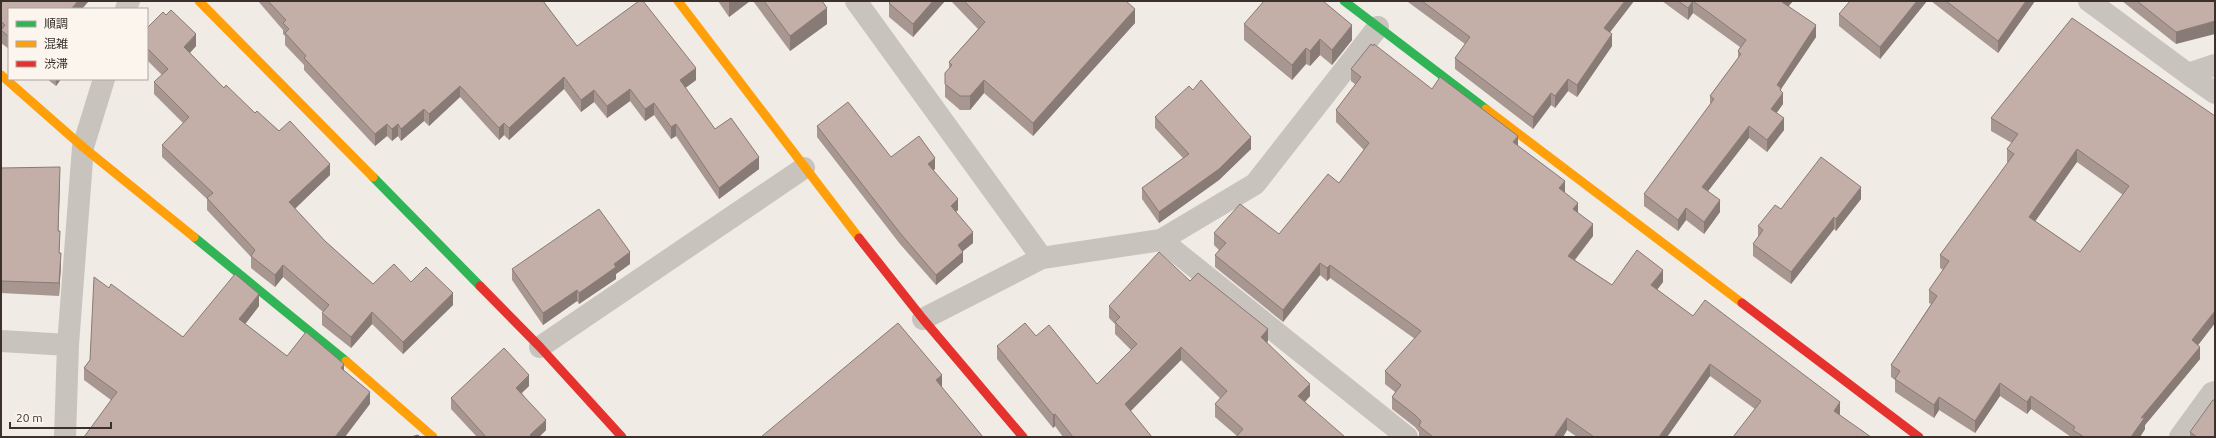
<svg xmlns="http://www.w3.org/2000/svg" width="2216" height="438" viewBox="0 0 2216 438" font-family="Ubuntu,'Noto Sans JP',sans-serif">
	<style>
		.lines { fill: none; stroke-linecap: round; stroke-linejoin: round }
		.street { stroke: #c9c3be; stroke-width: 22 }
		.fast { stroke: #30b455; stroke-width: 9 }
		.slow { stroke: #ff9f0a; stroke-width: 9 }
		.jam { stroke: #e5322d; stroke-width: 9 }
		.wall { fill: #a89690; fill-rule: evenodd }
		.shaded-wall { fill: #887a75 }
		.building { fill: #c3afa7; stroke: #887a75; fill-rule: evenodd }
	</style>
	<rect width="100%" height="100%" fill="#f0ebe5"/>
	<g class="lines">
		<path class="street" d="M 856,1 L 1042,258
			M 2089,1 L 2188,74
			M 126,9 L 129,1
			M 2215,65 L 2188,74 L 2215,93
			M 1161,240 L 1407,437
			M 923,319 L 1042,258 L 1161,240 L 1255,184 L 1378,27
			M 1,341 L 68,345
			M 540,347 L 804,168
			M 65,437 L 68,345 L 83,147 L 104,79
			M 2180,437 L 2212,393 L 2215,392"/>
		<path class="fast" d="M 1344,1 L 1486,109
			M 373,177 L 480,286
			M 194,237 L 346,361"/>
		<path class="slow" d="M 199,1 L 373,177
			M 678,1 L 859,238
			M 1,75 L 83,147 L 194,237
			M 1486,109 L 1742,303
			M 346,361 L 433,437"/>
		<path class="jam" d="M 859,238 L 923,319 L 1023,437
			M 480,286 L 540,347 L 622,437
			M 1742,303 L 1919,437"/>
	</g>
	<path class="wall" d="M 1,1 L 9,9 L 9,49 L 1,43 Z
		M 258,1 L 543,1 L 577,46 L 696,80 L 685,88 L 715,129 L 759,169 L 719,199 L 676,136 L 671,139 L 654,115 L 645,121 L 630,101 L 607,118 L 594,102 L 581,112 L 564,89 L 509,140 L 504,135 L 499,140 L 460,97 L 429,126 L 424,121 L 401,141 L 398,136 L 392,141 L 387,136 L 375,146 L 304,70 L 304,65 L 285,45 L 285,36 L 283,34 L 283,30 Z
		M 718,1 L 750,1 L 729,17 Z
		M 753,1 L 822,1 L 827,24 L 790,51 Z
		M 945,1 L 913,37 L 889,17 L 889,3 Z
		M 951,1 L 1127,1 L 1127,2 L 1135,23 L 1033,136 L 984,93 L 970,110 L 960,110 L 945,97 L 945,73 L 949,69 L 949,62 L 978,29 Z
		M 1408,1 L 1634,1 L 1610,32 L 1612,46 L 1577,97 L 1568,91 L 1555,108 L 1551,105 L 1533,129 L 1455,69 L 1455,58 L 1465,44 L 1408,2 Z
		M 1662,1 L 1793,1 L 1788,6 L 1816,37 L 1781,89 L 1783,104 L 1776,113 L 1784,130 L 1767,152 L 1749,138 L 1708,191 L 1720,212 L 1704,234 L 1686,220 L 1678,231 L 1644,206 L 1644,194 L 1710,105 L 1710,96 L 1738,58 L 1738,51 L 1740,47 L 1693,13 L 1688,20 Z
		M 1927,1 L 1880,59 L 1839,26 L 1839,14 Z
		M 1931,1 L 2035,1 L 1998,53 Z
		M 2122,1 L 2215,1 L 2176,44 Z
		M 2072,18 L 2215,323 L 2198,345 L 2200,359 L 2145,425 L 2145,429 L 2140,437 L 2071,437 L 2031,409 L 2027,414 L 2000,396 L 1975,433 L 1939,410 L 1934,418 L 1895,392 L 1895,380 L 1891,377 L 1891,365 L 1931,304 L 1929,303 L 1929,290 L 1943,270 L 1940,268 L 1940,255 L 2008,163 L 2007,162 L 2007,149 L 2012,143 L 1991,131 L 1991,118 ZM 2077,162 L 2123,195 L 2080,252 L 2035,221 Z
		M 1244,24 L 1352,40 L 1332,65 L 1320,55 L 1310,66 L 1306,64 L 1292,80 L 1244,40 Z
		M 147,28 L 196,46 L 190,53 L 224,88 L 255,113 L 279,131 L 330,175 L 295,209 L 325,241 L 373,284 L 411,282 L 453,305 L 403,354 L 372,324 L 351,348 L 322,325 L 322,313 L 323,312 L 283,277 L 275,287 L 251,268 L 251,257 L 207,210 L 207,199 L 162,157 L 162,145 L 183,123 L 154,94 L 154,82 L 162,75 L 147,60 Z
		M 1351,69 L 1432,89 L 1518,146 L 1565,193 L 1593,236 L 1575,260 L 1612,285 L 1663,282 L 1657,290 L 1693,316 L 1840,414 L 1755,409 L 1710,376 L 1667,437 L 1577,437 L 1567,430 L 1563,437 L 1419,437 L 1419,432 L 1415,427 L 1392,409 L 1392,397 L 1395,392 L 1385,384 L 1385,371 L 1415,339 L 1330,278 L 1327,281 L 1320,275 L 1283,322 L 1215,267 L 1215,255 L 1219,250 L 1214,245 L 1214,233 L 1279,234 L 1339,183 L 1364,150 L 1336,122 L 1336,110 L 1356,85 L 1351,81 Z
		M 47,79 L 61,79 L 56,86 Z
		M 1193,90 L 1251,149 L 1219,180 L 1159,223 L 1142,199 L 1142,188 L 1183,158 L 1155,128 L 1155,117 Z
		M 817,126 L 891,157 L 935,169 L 933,170 L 958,210 L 956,212 L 973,243 L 963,251 L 963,262 L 936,285 L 900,244 L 817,137 Z
		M 1,168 L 60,179 L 58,231 L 60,244 L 59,253 L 61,265 L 59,296 L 1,293 Z
		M 1861,199 L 1836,231 L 1834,229 L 1791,284 L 1753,256 L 1753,244 L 1758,237 L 1758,226 L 1781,209 Z
		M 630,264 L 616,274 L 616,279 L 579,304 L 577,301 L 543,325 L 512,280 L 512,269 Z
		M 1190,281 L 1268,341 L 1267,342 L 1310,396 L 1305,402 L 1237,436 L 1215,417 L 1215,404 L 1220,398 L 1181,360 L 1130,411 L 1152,437 L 1063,437 L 1055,426 L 1053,428 L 997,359 L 997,346 L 1036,336 L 1097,384 L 1131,350 L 1115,334 L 1115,324 L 1109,318 L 1109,306 Z
		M 109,288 L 183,337 L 259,306 L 245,324 L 287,356 L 344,371 L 370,404 L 111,400 L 84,380 L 84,368 L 90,360 Z
		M 529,386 L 522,393 L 546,430 L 539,437 L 477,437 L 451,409 L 451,398 Z
		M 2190,432 L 2215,437 L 2190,437 Z"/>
	<path class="shaded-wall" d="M 78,1 L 89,1 L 82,9 L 71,9 Z
		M 729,1 L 750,1 L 729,17 Z
		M 933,1 L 945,1 L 913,37 L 913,24 Z
		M 1625,1 L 1634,1 L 1604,40 L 1604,28 Z
		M 1693,1 L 1693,13 L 1688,20 L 1688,8 Z
		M 1783,1 L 1793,1 L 1782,14 L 1782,2 Z
		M 1917,1 L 1927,1 L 1880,59 L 1880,47 Z
		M 2026,1 L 2035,1 L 1998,53 L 1998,41 Z
		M 827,8 L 827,24 L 790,51 L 790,36 Z
		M 1135,9 L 1135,23 L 1033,136 L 1033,123 Z
		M 2215,21 L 2215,34 L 2176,44 L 2176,32 Z
		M 1352,25 L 1352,40 L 1332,65 L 1332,50 Z
		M 1816,25 L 1816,37 L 1781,89 L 1781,94 L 1783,93 L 1783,104 L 1771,121 L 1771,109 L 1777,85 Z
		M 196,34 L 196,46 L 184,59 L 184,47 Z
		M 1612,34 L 1612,46 L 1577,97 L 1577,85 Z
		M 1320,39 L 1320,55 L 1310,66 L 1310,51 Z
		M 1306,48 L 1306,64 L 1292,80 L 1292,65 Z
		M 696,68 L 696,80 L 680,92 L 680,80 Z
		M 564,77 L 564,89 L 509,140 L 509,128 Z
		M 56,79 L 61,79 L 56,86 Z
		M 1568,79 L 1568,91 L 1555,108 L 1555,96 Z
		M 984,80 L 984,93 L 970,110 L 970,96 Z
		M 460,86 L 460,97 L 429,126 L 429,114 Z
		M 630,89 L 630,101 L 607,118 L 607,106 Z
		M 594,90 L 594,102 L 581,112 L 581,100 Z
		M 1551,93 L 1551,105 L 1533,129 L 1533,117 Z
		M 654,103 L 654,115 L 645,121 L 645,109 Z
		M 424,109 L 424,121 L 401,141 L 401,129 Z
		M 1784,118 L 1784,130 L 1767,152 L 1767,140 Z
		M 504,123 L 504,135 L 499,140 L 499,128 Z
		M 387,124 L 387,136 L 375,146 L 375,134 Z
		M 398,124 L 398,136 L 392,141 L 392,129 Z
		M 676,124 L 676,136 L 671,139 L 671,127 Z
		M 1749,126 L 1749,138 L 1702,199 L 1702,187 Z
		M 1518,136 L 1518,148 L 1513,142 Z
		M 1251,137 L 1251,149 L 1219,180 L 1159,223 L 1159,212 Z
		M 2077,149 L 2077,162 L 2029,230 L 2029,217 Z
		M 759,157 L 759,169 L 719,199 L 719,188 Z
		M 935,158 L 935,169 L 928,174 L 928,164 Z
		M 330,164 L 330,175 L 289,214 L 289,202 Z
		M 60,167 L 60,179 L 58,244 L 58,231 Z
		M 1565,181 L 1565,193 L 1559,188 Z
		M 1861,187 L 1861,199 L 1836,231 L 1836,219 Z
		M 958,199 L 958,210 L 951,216 L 951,206 Z
		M 1720,200 L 1720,212 L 1704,234 L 1704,222 Z
		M 1578,203 L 1578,215 L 1573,209 Z
		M 1686,208 L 1686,220 L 1678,231 L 1678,220 Z
		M 1834,217 L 1834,229 L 1791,284 L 1791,272 Z
		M 1593,224 L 1593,236 L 1568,268 L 1568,256 Z
		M 973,232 L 973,243 L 958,255 L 958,245 Z
		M 630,252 L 630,264 L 616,274 L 616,279 L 579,304 L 579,293 L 614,264 Z
		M 963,252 L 963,262 L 936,285 L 936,275 Z
		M 61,253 L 61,265 L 59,296 L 59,283 Z
		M 1320,263 L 1320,275 L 1283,322 L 1283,310 Z
		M 283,265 L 283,277 L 275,287 L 275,275 Z
		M 1330,265 L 1330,278 L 1327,281 L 1327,268 Z
		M 1663,270 L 1663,282 L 1651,297 L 1651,285 Z
		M 577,290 L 577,301 L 543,325 L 543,313 Z
		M 453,293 L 453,305 L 403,354 L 403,342 Z
		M 259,294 L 259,306 L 239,332 L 239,319 Z
		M 2215,311 L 2215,323 L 2192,353 L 2192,340 Z
		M 372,312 L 372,324 L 351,348 L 351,337 Z
		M 1268,329 L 1268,341 L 1261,350 L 1261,337 Z
		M 1181,347 L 1181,360 L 1125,417 L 1125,404 Z
		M 2200,347 L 2200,359 L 2145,425 L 2145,429 L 2140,437 L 2131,437 L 2141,418 Z
		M 344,364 L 344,377 L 341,368 Z
		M 1710,364 L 1710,376 L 1667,437 L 1659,437 Z
		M 529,375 L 529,386 L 516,398 L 516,388 Z
		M 942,375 L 942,392 L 936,380 Z
		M 2000,383 L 2000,396 L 1975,433 L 1975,421 Z
		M 1310,384 L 1310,396 L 1298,409 L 1298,396 Z
		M 370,392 L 370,404 L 345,437 L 335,437 Z
		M 2031,396 L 2031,409 L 2027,414 L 2027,402 Z
		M 1939,397 L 1939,410 L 1934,418 L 1934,405 Z
		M 1840,402 L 1840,414 L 1834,423 L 1834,411 Z
		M 1055,414 L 1055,426 L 1053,428 L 1053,415 Z
		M 1567,418 L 1567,430 L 1563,437 L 1554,437 Z
		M 546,420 L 546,430 L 539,437 L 530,437 L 530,435 Z"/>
	<path class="building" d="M 1,1 L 78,1 L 71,9 L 9,9 L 9,37 L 1,30 L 5,25 L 1,21 Z
		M 268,1 L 543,1 L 577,46 L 639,1 L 643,1 L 696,68 L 680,80 L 715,129 L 731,118 L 759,157 L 719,188 L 676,124 L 671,127 L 654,103 L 645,109 L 630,89 L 607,106 L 594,90 L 581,100 L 564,77 L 509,128 L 504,123 L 499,128 L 460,86 L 429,114 L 424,109 L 401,129 L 398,124 L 392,129 L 387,124 L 375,134 L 304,58 L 306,56 L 285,33 L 289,29 L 283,23 L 286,20 Z
		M 764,1 L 822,1 L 827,8 L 790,36 Z
		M 891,1 L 933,1 L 913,24 L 889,3 Z
		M 964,1 L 1126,1 L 1135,9 L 1033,123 L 984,80 L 970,96 L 960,96 L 945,84 L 945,73 L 952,65 L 949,62 L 985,22 Z
		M 1264,1 L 1323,1 L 1352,25 L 1332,50 L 1320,39 L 1310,51 L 1306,48 L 1292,65 L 1244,24 Z
		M 1422,1 L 1625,1 L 1604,28 L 1612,34 L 1577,85 L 1568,79 L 1555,96 L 1551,93 L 1533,117 L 1455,58 L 1470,37 Z
		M 1678,1 L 1783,1 L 1782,2 L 1816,25 L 1777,85 L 1781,88 L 1780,90 L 1783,93 L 1771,109 L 1784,118 L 1767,140 L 1749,126 L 1702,187 L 1720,200 L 1704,222 L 1686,208 L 1678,220 L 1644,194 L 1714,99 L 1710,96 L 1741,54 L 1738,51 L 1746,40 L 1693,1 L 1688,8 Z
		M 1850,1 L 1917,1 L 1880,47 L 1839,14 Z
		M 1946,1 L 2026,1 L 1998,41 Z
		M 2137,1 L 2215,1 L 2215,21 L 2176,32 Z
		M 171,10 L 196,34 L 184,47 L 224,88 L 226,85 L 255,113 L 257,111 L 279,131 L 290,121 L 330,164 L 289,202 L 325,241 L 373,284 L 394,264 L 411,282 L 426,267 L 453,293 L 403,342 L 372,312 L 351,337 L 322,313 L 329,305 L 283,265 L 275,275 L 251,256 L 255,250 L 207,198 L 213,193 L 162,145 L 189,117 L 154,82 L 168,69 L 147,48 L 147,28 L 163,12 L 166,15 Z
		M 2072,18 L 2215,116 L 2215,311 L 2192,340 L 2200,347 L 2141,418 L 2145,417 L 2131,437 L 2084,437 L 2073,430 L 2075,427 L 2031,396 L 2027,402 L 2000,383 L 1975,421 L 1939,397 L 1934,405 L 1895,379 L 1900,371 L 1891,365 L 1937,296 L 1929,290 L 1949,261 L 1940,255 L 2014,154 L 2007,149 L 2018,134 L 1991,118 ZM 2077,149 L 2129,186 L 2080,252 L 2029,217 Z
		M 1371,44 L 1373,46 L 1374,44 L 1432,89 L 1440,77 L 1518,136 L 1513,142 L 1565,181 L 1559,188 L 1578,203 L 1573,209 L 1593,224 L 1568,256 L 1612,285 L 1637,250 L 1663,270 L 1651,285 L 1693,316 L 1705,300 L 1840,402 L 1834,411 L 1871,437 L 1733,437 L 1761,401 L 1710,364 L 1659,437 L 1594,437 L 1567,418 L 1554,437 L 1433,437 L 1419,426 L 1421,421 L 1415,415 L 1392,397 L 1401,385 L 1385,371 L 1421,331 L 1330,265 L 1327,268 L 1320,263 L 1283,310 L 1215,255 L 1226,243 L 1214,233 L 1240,204 L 1279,234 L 1328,174 L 1339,183 L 1369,143 L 1336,110 L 1361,77 L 1351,69 Z
		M 1201,80 L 1251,137 L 1219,169 L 1159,212 L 1142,188 L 1189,154 L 1155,117 L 1189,86 L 1193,90 Z
		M 848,102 L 891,157 L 919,136 L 935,158 L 928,164 L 958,199 L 951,206 L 973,232 L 958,245 L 963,252 L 936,275 L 900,233 L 817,126 Z
		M 1821,157 L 1861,187 L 1836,219 L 1834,217 L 1791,272 L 1753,244 L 1763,230 L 1758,226 L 1775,205 L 1781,209 Z
		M 60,167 L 58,231 L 60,231 L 59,253 L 61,253 L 59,283 L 1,281 L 1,168 Z
		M 599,209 L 630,252 L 614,264 L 616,267 L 579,293 L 577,290 L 543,313 L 512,269 Z
		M 1159,252 L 1190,281 L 1198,273 L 1268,329 L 1261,337 L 1310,384 L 1298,396 L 1345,437 L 1236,437 L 1243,429 L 1215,404 L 1227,391 L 1181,347 L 1125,404 L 1152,437 L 1073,437 L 1055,414 L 1053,415 L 997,346 L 1025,323 L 1036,336 L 1049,325 L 1097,384 L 1137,344 L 1115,322 L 1120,317 L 1109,306 Z
		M 235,274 L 259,294 L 239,319 L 287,356 L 306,332 L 344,364 L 341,368 L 370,392 L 335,437 L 84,437 L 117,392 L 84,368 L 90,360 L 94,277 L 109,288 L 111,284 L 183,337 Z
		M 898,323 L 942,375 L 936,380 L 983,437 L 761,437 Z
		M 504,348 L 529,375 L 516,388 L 546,420 L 530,435 L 532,437 L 486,437 L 451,398 Z
		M 2213,400 L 2215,400 L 2215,437 L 2197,437 L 2190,432 Z
		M 418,435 L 420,437 L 411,437 Z"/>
	<rect width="2216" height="438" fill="none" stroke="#3b302b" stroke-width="4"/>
	<rect x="8" y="8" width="140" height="72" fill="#fbf5ee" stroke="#aea6a0"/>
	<rect x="16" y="21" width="20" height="6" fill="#30b455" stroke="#aea6a0"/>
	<text x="44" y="28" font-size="12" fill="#3b302b">順調</text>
	<rect x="16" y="41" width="20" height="6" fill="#ff9f0a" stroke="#aea6a0"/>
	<text x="44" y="48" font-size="12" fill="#3b302b">混雑</text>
	<rect x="16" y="61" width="20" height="6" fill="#e5322d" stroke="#aea6a0"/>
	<text x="44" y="68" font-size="12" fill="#3b302b">渋滞</text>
	<path d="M10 422v6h101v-6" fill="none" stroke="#3b302b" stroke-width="2"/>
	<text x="16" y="422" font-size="12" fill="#3b302b" stroke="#fbf5ee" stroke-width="3" paint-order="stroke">20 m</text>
</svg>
